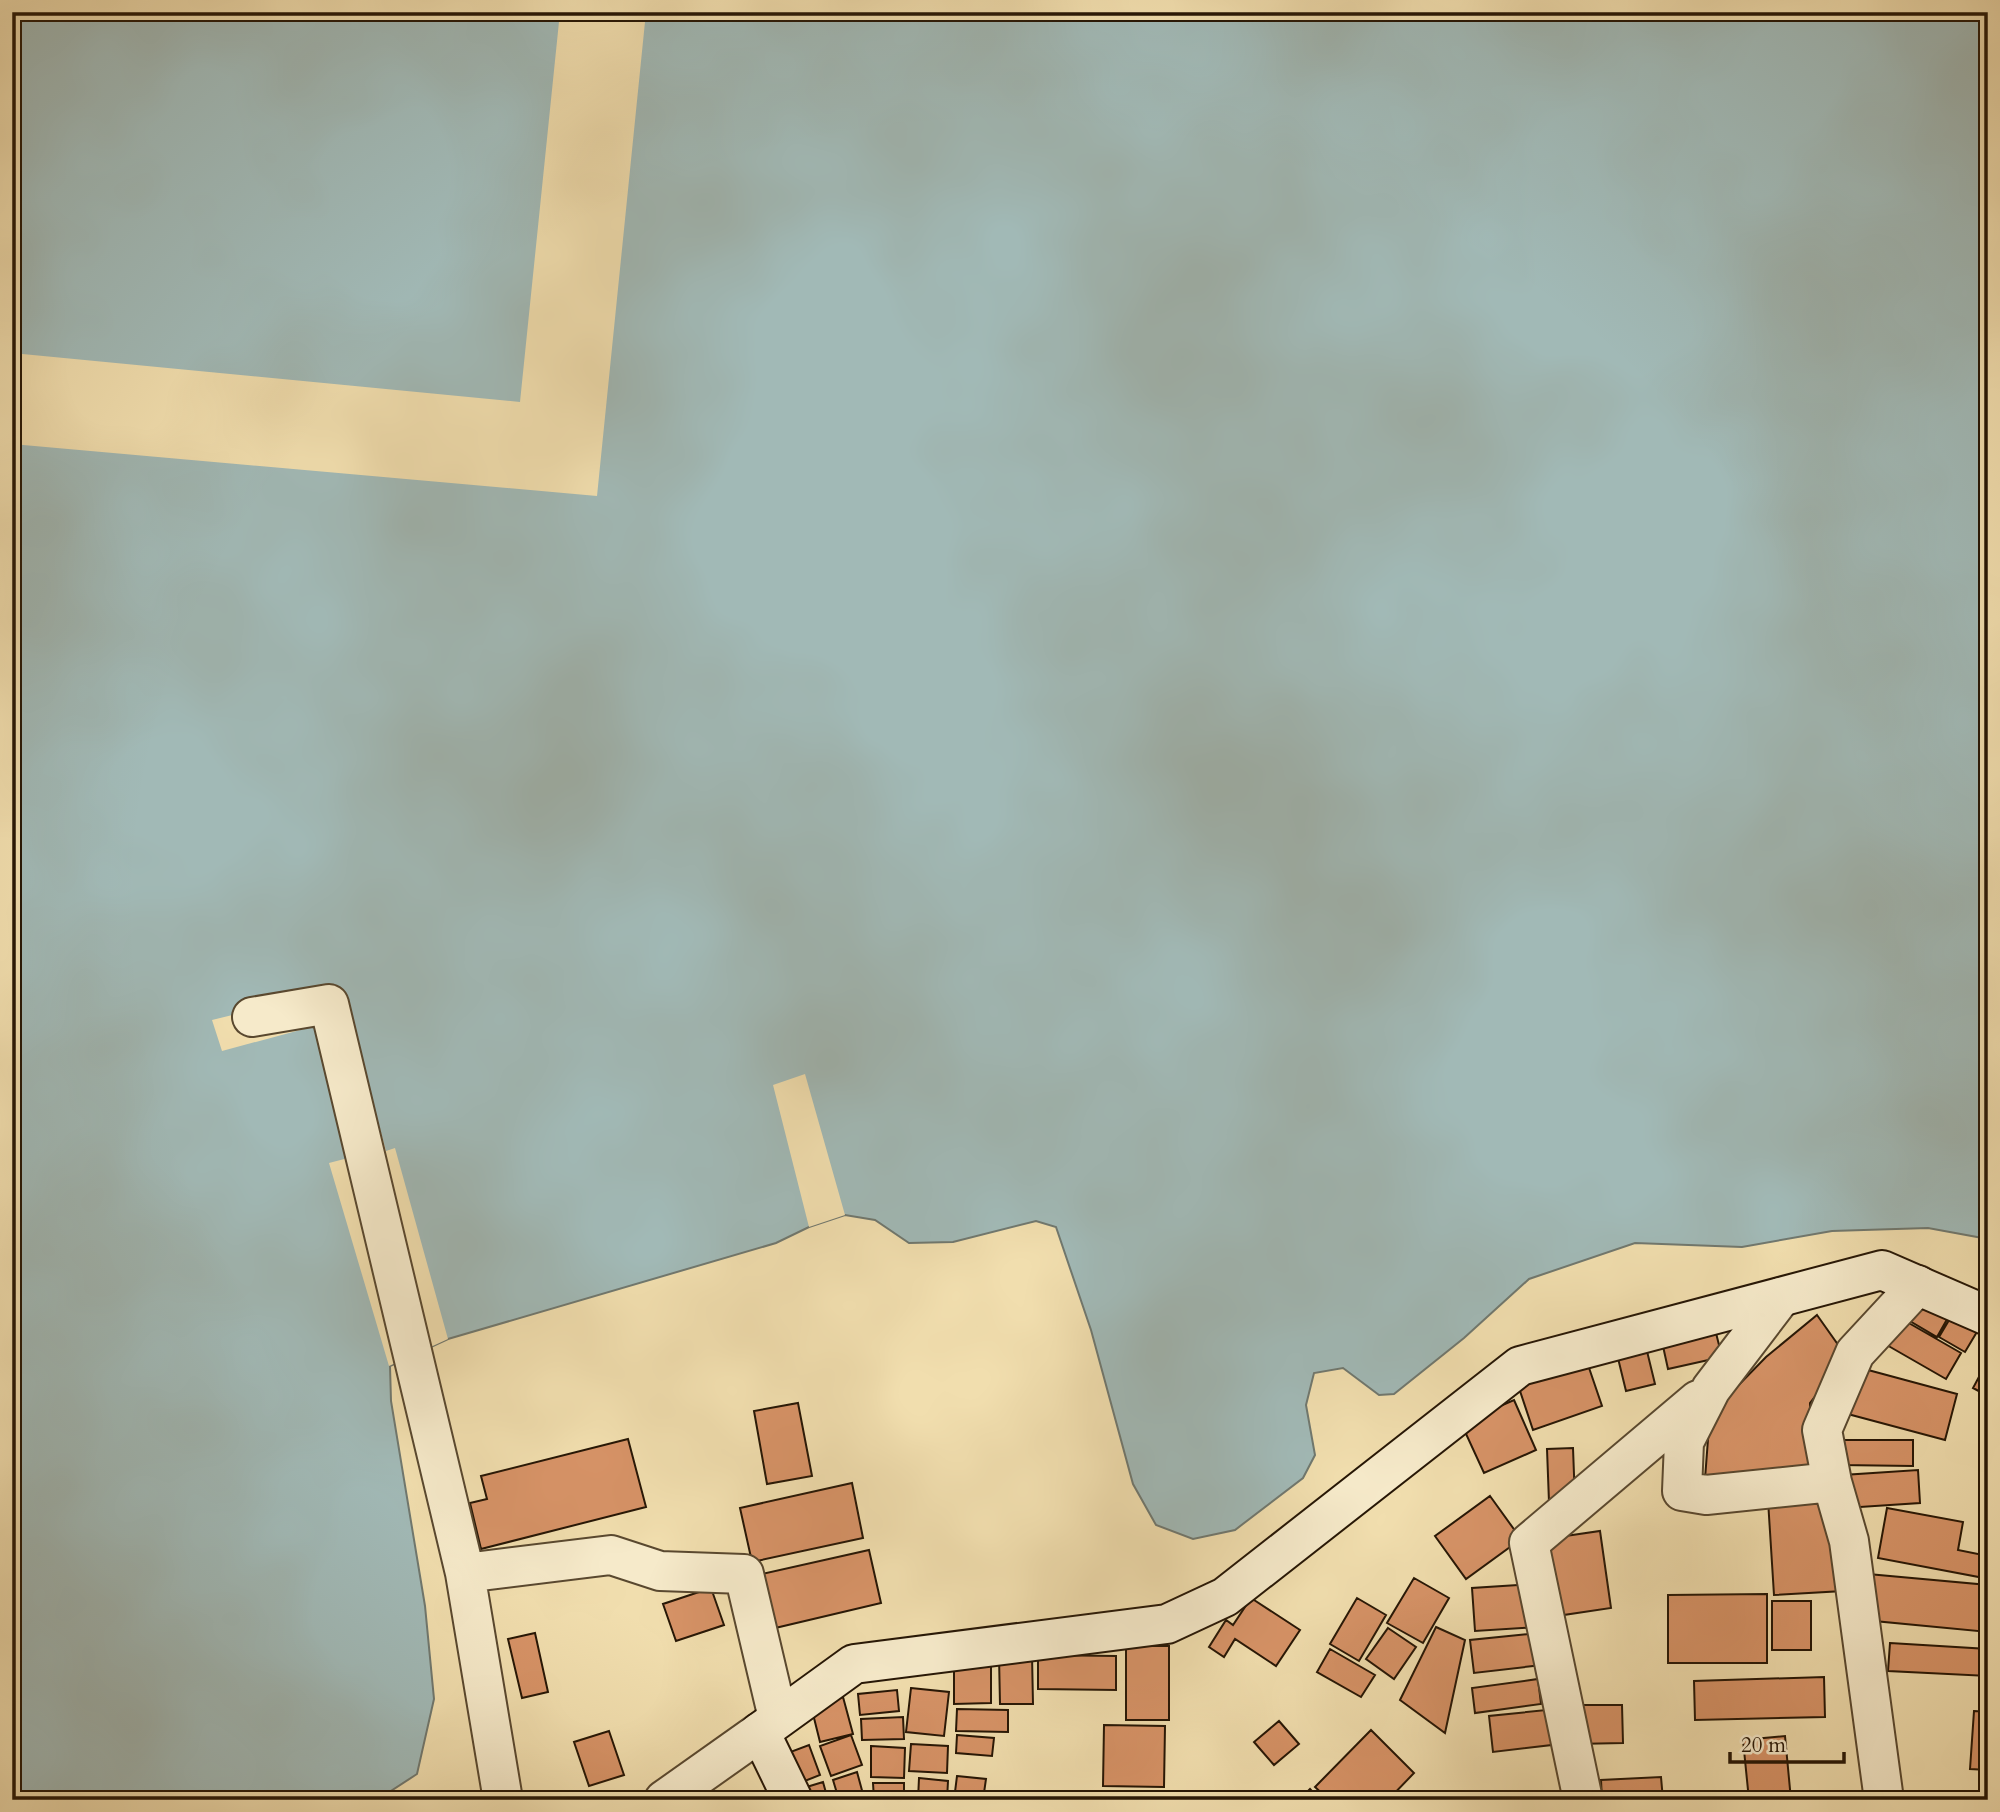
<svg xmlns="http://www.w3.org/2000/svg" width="2000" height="1812" viewBox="0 0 2000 1812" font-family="Cardo,serif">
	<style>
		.water { fill: #a1b9b6; stroke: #70786f; stroke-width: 2 }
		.pier { fill: #f1deae }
		.building { fill: #d79367; stroke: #261605; stroke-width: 2 }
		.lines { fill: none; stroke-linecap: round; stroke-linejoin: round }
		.street-casing { stroke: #59482f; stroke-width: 42 }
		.secondary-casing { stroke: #261605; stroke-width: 42 }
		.street { stroke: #f6eaca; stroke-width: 38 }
		.secondary { stroke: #f6eaca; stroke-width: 38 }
	</style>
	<rect width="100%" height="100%" fill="#f1deae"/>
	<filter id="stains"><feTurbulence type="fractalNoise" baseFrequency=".00286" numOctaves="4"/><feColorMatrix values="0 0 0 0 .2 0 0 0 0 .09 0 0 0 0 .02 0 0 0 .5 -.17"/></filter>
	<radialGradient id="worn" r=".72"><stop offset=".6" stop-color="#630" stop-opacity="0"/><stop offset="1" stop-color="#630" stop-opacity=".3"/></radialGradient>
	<path class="water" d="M 12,12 L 1988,12 L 1988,1239 L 1928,1228 L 1832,1231 L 1742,1247 L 1635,1243 L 1529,1279 L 1464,1338 L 1394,1394 L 1379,1395 L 1343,1368 L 1314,1373 L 1306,1405 L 1315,1455 L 1303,1478 L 1235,1530 L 1193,1539 L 1156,1525 L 1133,1484 L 1091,1330 L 1056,1227 L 1036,1221 L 953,1242 L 909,1243 L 875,1220 L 845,1215 L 809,1227 L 776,1243 L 448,1339 L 390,1366 L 391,1401 L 425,1606 L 434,1699 L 417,1774 L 377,1800 L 46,1800 L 12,1795 Z"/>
	<path class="pier" d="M 560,12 L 646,12 L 597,496 L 12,444 L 12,353 L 520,402 Z
		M 342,988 L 386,1151 L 395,1148 L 448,1339 L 389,1366 L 329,1163 L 352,1157 L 315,1026 L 222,1051 L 212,1020 Z
		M 805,1074 L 845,1215 L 809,1227 L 773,1085 Z"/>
	<path class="building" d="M 1919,1288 L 1954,1307 L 1937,1337 L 1903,1317 Z
		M 1958,1305 L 1984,1320 L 1965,1352 L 1939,1337 Z
		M 1817,1315 L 1846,1356 L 1810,1403 L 1812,1474 L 1705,1479 L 1709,1426 L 1724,1400 L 1766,1357 Z
		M 1900,1318 L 1961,1353 L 1946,1379 L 1885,1344 Z
		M 1714,1325 L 1722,1357 L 1668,1369 L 1661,1337 Z
		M 1645,1343 L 1655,1384 L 1626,1391 L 1616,1350 Z
		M 1586,1359 L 1602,1406 L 1533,1430 L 1517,1382 Z
		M 1988,1360 L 1988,1396 L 1973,1388 Z
		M 1857,1367 L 1957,1394 L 1945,1440 L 1844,1413 Z
		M 1514,1400 L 1536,1450 L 1484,1473 L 1461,1423 Z
		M 798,1403 L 812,1476 L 767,1484 L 754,1411 Z
		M 628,1439 L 646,1507 L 481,1549 L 470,1503 L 487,1499 L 481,1476 Z
		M 1840,1440 L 1913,1440 L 1913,1466 L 1840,1465 Z
		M 1573,1448 L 1575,1501 L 1549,1502 L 1547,1449 Z
		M 1918,1470 L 1920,1503 L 1845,1508 L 1843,1475 Z
		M 852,1483 L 863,1538 L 752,1562 L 740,1508 Z
		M 1490,1496 L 1521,1539 L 1466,1579 L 1435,1536 Z
		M 1837,1496 L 1843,1591 L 1774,1595 L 1768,1500 Z
		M 1887,1508 L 1963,1522 L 1958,1550 L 1988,1556 L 1984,1578 L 1878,1558 Z
		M 1600,1531 L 1611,1608 L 1550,1617 L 1538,1540 Z
		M 869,1550 L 881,1603 L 771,1629 L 758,1575 Z
		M 1868,1574 L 1988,1585 L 1988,1632 L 1864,1620 Z
		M 1414,1578 L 1449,1598 L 1423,1643 L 1387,1623 Z
		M 1535,1584 L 1538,1627 L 1475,1631 L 1472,1588 Z
		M 711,1588 L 724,1625 L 676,1641 L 663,1604 Z
		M 1767,1594 L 1767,1663 L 1668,1663 L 1668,1595 Z
		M 1251,1598 L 1300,1630 L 1276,1666 L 1235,1639 L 1224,1657 L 1209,1647 L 1226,1620 L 1233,1625 Z
		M 1357,1598 L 1386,1615 L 1359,1661 L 1330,1644 Z
		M 1772,1601 L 1811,1601 L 1811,1650 L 1772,1650 Z
		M 1436,1627 L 1465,1640 L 1445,1733 L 1400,1700 Z
		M 1388,1628 L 1416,1647 L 1394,1679 L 1366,1659 Z
		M 535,1633 L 548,1692 L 522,1698 L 508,1639 Z
		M 1539,1633 L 1542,1665 L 1474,1673 L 1470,1640 Z
		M 1890,1643 L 1988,1649 L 1988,1676 L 1888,1671 Z
		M 1126,1646 L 1169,1646 L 1169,1720 L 1126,1720 Z
		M 1330,1649 L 1375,1675 L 1361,1697 L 1317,1672 Z
		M 1032,1655 L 1033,1704 L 1000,1704 L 999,1656 Z
		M 1038,1655 L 1116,1656 L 1116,1690 L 1038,1689 Z
		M 954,1666 L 991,1666 L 991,1703 L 954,1704 Z
		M 1824,1677 L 1825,1717 L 1695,1720 L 1694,1681 Z
		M 1538,1679 L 1541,1704 L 1475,1713 L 1472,1688 Z
		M 911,1688 L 949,1692 L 944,1736 L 906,1732 Z
		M 897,1690 L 899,1711 L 860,1715 L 858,1694 Z
		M 843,1697 L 853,1734 L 820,1742 L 811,1706 Z
		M 1574,1705 L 1622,1705 L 1623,1743 L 1575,1744 Z
		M 957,1709 L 1008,1710 L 1008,1732 L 956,1731 Z
		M 1556,1709 L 1560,1744 L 1493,1752 L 1489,1716 Z
		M 1974,1711 L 1988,1712 L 1988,1770 L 1970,1769 Z
		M 903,1717 L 904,1739 L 862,1740 L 861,1719 Z
		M 1279,1721 L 1299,1744 L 1274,1765 L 1254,1742 Z
		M 1104,1725 L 1165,1726 L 1164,1787 L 1103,1786 Z
		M 1371,1730 L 1414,1773 L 1388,1800 L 1329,1800 L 1315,1787 Z
		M 609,1731 L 624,1775 L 589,1786 L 574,1742 Z
		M 851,1735 L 862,1765 L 831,1776 L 820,1746 Z
		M 957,1735 L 994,1738 L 992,1756 L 956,1753 Z
		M 1785,1736 L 1791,1800 L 1749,1800 L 1743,1740 Z
		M 911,1744 L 948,1746 L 947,1773 L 909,1771 Z
		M 809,1745 L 820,1775 L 797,1784 L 785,1754 Z
		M 871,1746 L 905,1748 L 904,1778 L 871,1777 Z
		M 857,1772 L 863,1794 L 839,1800 L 833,1780 Z
		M 957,1776 L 986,1779 L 983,1800 L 954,1800 Z
		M 1661,1777 L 1663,1800 L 1602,1800 L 1601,1780 Z
		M 919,1778 L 948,1781 L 947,1800 L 918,1800 Z
		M 823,1782 L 828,1800 L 803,1800 L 800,1789 Z
		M 873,1783 L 904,1783 L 904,1800 L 874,1800 Z
		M 1310,1789 L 1320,1800 L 1299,1800 Z"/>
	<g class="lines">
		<g class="street-casing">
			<path id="street" d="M 252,1017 L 329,1004 L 465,1573
				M 1781,1297 L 1711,1389 L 1684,1442 L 1682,1491 L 1706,1495 L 1832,1482 L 1849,1541 L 1884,1800
				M 1832,1482 L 1822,1430 L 1855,1353 L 1918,1285
				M 503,1800 L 465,1573 L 611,1555 L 660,1571 L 744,1574 L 778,1718
				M 664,1800 L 760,1732
				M 1583,1800 L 1529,1543 L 1698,1400"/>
		</g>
		<g class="secondary-casing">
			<path id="secondary" d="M 793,1800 L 760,1732 L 854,1664 L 1167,1624 L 1225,1597 L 1520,1366 L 1882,1270 L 1988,1316"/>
		</g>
		<use href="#street" class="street"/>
		<use href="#secondary" class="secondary"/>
	</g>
	<rect width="2000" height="1812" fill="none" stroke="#f1deae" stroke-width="42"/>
	<rect x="14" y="14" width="1972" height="1784" fill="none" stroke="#261605" stroke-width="3.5"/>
	<rect x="21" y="21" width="1958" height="1770" fill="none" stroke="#261605" stroke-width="2"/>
	<path d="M1730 1752v10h114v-10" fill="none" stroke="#261605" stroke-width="3.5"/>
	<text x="1741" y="1752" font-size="21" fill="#261605" stroke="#f6eaca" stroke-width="5" paint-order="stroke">20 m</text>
	<rect width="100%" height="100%" filter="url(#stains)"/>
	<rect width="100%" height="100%" fill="url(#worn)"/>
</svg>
